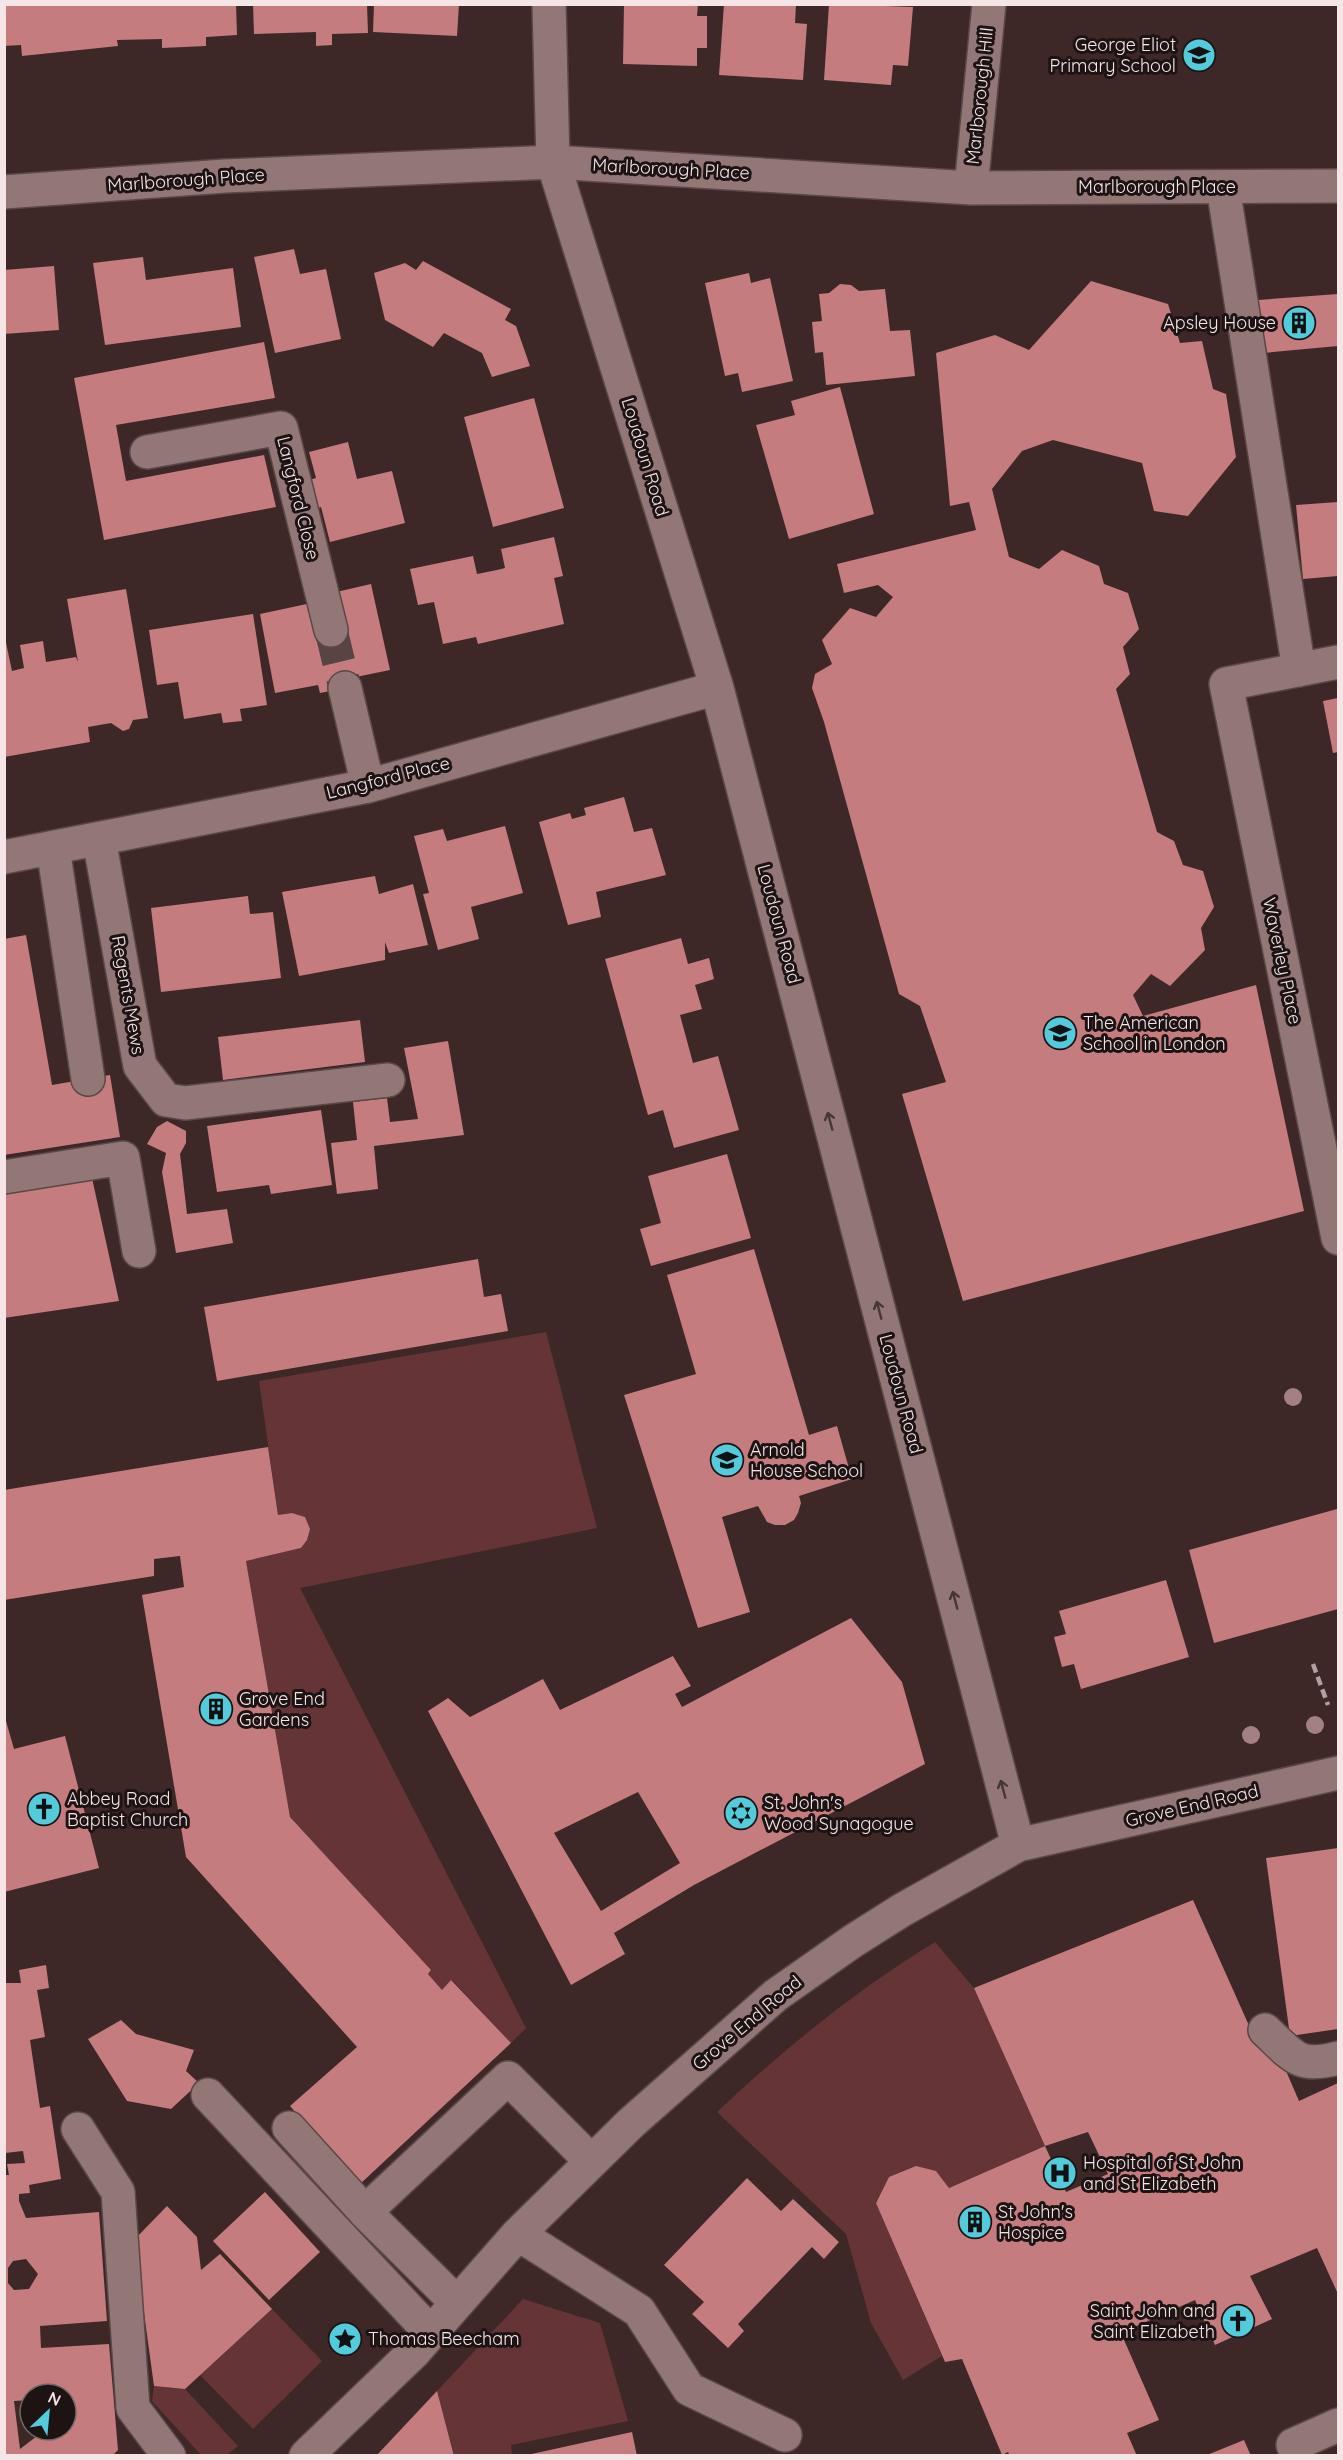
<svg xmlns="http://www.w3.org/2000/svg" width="1343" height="2460" viewBox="0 0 1343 2460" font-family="Quicksand,sans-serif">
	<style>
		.green { fill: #653436 }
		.building { fill: #c47c7e; fill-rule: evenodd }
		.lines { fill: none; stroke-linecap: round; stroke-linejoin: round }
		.minor-tunnel { stroke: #594444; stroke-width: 33; stroke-dasharray: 33 16; stroke-linecap: butt }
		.minor-casing { stroke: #5a4747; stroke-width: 36 }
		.minor { stroke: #937777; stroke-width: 33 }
		.rail { stroke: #b2a0a0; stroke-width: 4.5; stroke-dasharray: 9 4.5; stroke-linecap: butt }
		.tree { fill: #a38182 }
		.oneway { stroke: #463636 }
		.labels { text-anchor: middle; stroke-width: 6; stroke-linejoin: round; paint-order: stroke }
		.poi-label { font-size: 18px; fill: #f5e5e5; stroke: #1d1313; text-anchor: start }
		.street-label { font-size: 18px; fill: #f5e5e5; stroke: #1d1313 }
	</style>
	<rect width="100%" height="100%" fill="#3e2727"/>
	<path class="green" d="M 546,1332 L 597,1528 L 300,1588 L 526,2028 L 511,2043 L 452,1980 L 442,1990 L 428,1974 L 431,1970 L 290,1817 L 246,1561 L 301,1548 C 309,1537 310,1530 305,1517 L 292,1513 L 278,1515 L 259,1381 Z
		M 935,1942 L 974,1988 L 1045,2146 L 949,2188 L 936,2171 L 915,2167 L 889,2177 L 876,2202 L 942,2356 L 903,2380 L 871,2323 L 846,2234 L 717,2112 C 785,2048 855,1991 935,1942 Z
		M 523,2299 L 600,2323 L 628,2421 L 511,2445 L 512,2455 L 454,2455 L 437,2391 Z
		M 272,2309 L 322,2361 L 253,2429 L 200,2375 Z
		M 154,2386 L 185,2389 L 238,2446 L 227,2455 L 201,2455 L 152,2401 Z"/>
	<path class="building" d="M 4,4 L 236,4 L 237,35 L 206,37 L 206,46 L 162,48 L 162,39 L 117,40 L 118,46 L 22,56 L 21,45 L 4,46 Z
		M 253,4 L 367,4 L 368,33 L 332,34 L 332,45 L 316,46 L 316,32 L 254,34 Z
		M 374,4 L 459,4 L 457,36 L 373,32 Z
		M 624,4 L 698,4 L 697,16 L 707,16 L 707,48 L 697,48 L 697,66 L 623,64 Z
		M 724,4 L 796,4 L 795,23 L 807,24 L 803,80 L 719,75 Z
		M 829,4 L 913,7 L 908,66 L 893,65 L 891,85 L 824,80 Z
		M 294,249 L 300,274 L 326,269 L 341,339 L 275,353 L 254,257 Z
		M 143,257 L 146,280 L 233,268 L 241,327 L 105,345 L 93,263 Z
		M 423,261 L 511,309 L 505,320 L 516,326 L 530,366 L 492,377 L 482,353 L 444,333 L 433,347 L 385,320 L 374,273 L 405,263 L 416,270 Z
		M 54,266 L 59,330 L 4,334 L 4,270 Z
		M 749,273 L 751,283 L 770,278 L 793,381 L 742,392 L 738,373 L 725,376 L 705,283 Z
		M 1091,281 L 1168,304 L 1180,343 L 1202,341 L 1213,389 L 1226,394 L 1236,457 L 1188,516 L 1154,511 L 1142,463 L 1053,440 L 1022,451 L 992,489 L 1009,557 L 1039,569 L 1062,550 L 1099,566 L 1104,584 L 1128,593 L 1139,629 L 1123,647 L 1130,674 L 1116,689 L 1157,832 L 1174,841 L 1183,865 L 1203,871 L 1214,907 L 1201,928 L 1205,950 L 1170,986 L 1151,974 L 1133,995 L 1143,1016 L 1256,985 L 1304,1211 L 963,1301 L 902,1094 L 946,1082 L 920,1006 L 899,994 L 824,722 L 812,688 L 815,674 L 832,664 L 822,640 L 850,608 L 876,617 L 893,597 L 878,585 L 844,593 L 837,564 L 976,530 L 969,502 L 950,506 L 936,353 L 995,335 L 1029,350 Z
		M 840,284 L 851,285 L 859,291 L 885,289 L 890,331 L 910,330 L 915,376 L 826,385 L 823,352 L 815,353 L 812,322 L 822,321 L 819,294 L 829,293 Z
		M 1338,294 L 1338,346 L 1263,353 L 1258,300 Z
		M 264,342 L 275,398 L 116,425 L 126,481 L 264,455 L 276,507 L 104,540 L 74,378 Z
		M 840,387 L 874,514 L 789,539 L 756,425 L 795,415 L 791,401 Z
		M 534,398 L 564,508 L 493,527 L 464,417 Z
		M 348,442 L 357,479 L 392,471 L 405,523 L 330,542 L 321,507 L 316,509 L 309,480 L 316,478 L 309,452 Z
		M 1338,502 L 1338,576 L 1303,579 L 1296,505 Z
		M 554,537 L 563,576 L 554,578 L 564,624 L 478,644 L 476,637 L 443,644 L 434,602 L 418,605 L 410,569 L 473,556 L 477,574 L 497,570 L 505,568 L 501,549 Z
		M 371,584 L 390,670 L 351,678 L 351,687 L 320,693 L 318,685 L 275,693 L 260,614 L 316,602 L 338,628 L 344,647 L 332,593 Z
		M 126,589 L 148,718 L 133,720 L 129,729 L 123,731 L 111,723 L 88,727 L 90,742 L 4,757 L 4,633 L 12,671 L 24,668 L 20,645 L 43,641 L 46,662 L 76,657 L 78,662 L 67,599 Z
		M 253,614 L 267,705 L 240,709 L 242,721 L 223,723 L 221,713 L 184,719 L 178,682 L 157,685 L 149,630 Z
		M 1338,698 L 1338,752 L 1333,753 L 1323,701 Z
		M 624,797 L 634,832 L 652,828 L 666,875 L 596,892 L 601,917 L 568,925 L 539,822 L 570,813 L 572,819 L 586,815 L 584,808 Z
		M 505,826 L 523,893 L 471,907 L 479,939 L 438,950 L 423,894 L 429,893 L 414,836 L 443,829 L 447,841 Z
		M 375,876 L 379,894 L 413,884 L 428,945 L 389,953 L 385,942 L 385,960 L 299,976 L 282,892 Z
		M 248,896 L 250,914 L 273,912 L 281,978 L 161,992 L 151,908 Z
		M 26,935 L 52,1085 L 110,1075 L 120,1137 L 4,1155 L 4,939 Z
		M 681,938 L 688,964 L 709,958 L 714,979 L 695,985 L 702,1009 L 680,1015 L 693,1063 L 718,1056 L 739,1130 L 674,1148 L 663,1110 L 648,1115 L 605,959 Z
		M 360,1020 L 365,1062 L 223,1080 L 218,1037 Z
		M 448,1041 L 464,1135 L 374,1146 L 378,1189 L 337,1194 L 331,1143 L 357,1140 L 353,1102 L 387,1098 L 390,1122 L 418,1119 L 404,1048 Z
		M 321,1110 L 332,1185 L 271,1194 L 269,1185 L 217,1192 L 207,1126 Z
		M 167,1121 L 186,1131 L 186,1143 L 180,1154 L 187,1214 L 227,1209 L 233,1243 L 176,1253 L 162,1172 L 166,1153 L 147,1144 L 157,1127 Z
		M 727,1154 L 751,1238 L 651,1266 L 640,1229 L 661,1223 L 648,1176 Z
		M 92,1178 L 119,1301 L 4,1318 L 4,1194 Z
		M 754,1249 L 809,1435 L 837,1426 L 852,1479 L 799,1496 L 801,1503 L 798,1513 L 794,1520 L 785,1525 L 775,1525 L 767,1522 L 758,1506 L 722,1517 L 750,1612 L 698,1628 L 624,1395 L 696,1374 L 667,1275 Z
		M 478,1259 L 484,1297 L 501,1294 L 508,1331 L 217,1381 L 204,1307 Z
		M 268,1447 L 278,1515 L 292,1513 L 305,1517 L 310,1529 L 307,1540 L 301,1548 L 246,1561 L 290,1817 L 431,1970 L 428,1974 L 442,1990 L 451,1980 L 511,2043 L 359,2185 L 290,2106 L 357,2047 L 186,1857 L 142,1595 L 184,1587 L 180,1556 L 154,1559 L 154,1576 L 4,1600 L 4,1490 Z
		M 1337,1509 L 1338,1609 L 1214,1643 L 1189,1550 Z
		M 1166,1580 L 1189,1657 L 1081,1689 L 1074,1664 L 1062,1667 L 1054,1637 L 1066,1634 L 1059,1611 Z
		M 851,1618 L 902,1682 L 925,1764 L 694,1885 L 614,1933 L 625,1954 L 571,1985 L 428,1711 L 448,1698 L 470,1717 L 543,1679 L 560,1710 L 673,1656 L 691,1686 L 675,1694 L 682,1707 ZM 638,1792 L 680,1863 L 601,1911 L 554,1833 Z
		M 4,1714 L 14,1749 L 65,1736 L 99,1868 L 4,1892 Z
		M 1338,1848 L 1338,2029 L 1290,2036 L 1266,1858 Z
		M 1193,1900 L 1259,2048 L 1280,2057 L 1299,2101 L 1338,2083 L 1338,2294 L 1317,2248 L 1250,2276 L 1272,2319 L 1215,2345 L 1195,2300 L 1121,2333 L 1159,2420 L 1127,2433 L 1137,2456 L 1010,2456 L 1008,2452 L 1002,2455 L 962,2359 L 945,2362 L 876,2203 L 889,2177 L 916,2166 L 936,2171 L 949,2188 L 1045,2146 L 1066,2192 L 1108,2174 L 1088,2132 L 1045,2146 L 974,1988 Z
		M 46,1965 L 49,1988 L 37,1990 L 45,2037 L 30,2040 L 40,2108 L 50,2106 L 61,2179 L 29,2185 L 30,2193 L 19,2194 L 19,2201 L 26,2218 L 99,2212 L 107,2321 L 40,2326 L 41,2348 L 109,2344 L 118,2450 L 112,2456 L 4,2456 L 4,2175 L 9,2175 L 7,2164 L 25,2163 L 23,2151 L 5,2153 L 5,1983 L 21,1983 L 19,1970 ZM 26,2259 L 38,2274 L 29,2289 L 14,2290 L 8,2283 L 8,2268 L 13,2261 ZM 30,2394 L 66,2394 L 66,2430 L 45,2430 L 20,2449 L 14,2401 L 30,2400 Z
		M 121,2020 L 136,2034 L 194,2050 L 186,2071 L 199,2083 L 171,2109 L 127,2101 L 88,2039 Z
		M 747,2178 L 781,2211 L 793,2199 L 839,2242 L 824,2259 L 812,2247 L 738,2324 L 744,2331 L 728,2348 L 692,2314 L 704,2302 L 664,2265 Z
		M 265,2192 L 320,2252 L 269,2300 L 213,2241 Z
		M 167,2206 L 197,2237 L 201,2270 L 220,2254 L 272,2309 L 185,2389 L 154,2386 L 134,2240 Z
		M 437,2391 L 454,2456 L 376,2456 Z
		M 632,2432 L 637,2456 L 527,2456 L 527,2455 Z
		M 1244,2440 L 1251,2456 L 1207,2456 L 1207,2455 Z"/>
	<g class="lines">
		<path class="minor-tunnel" d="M 331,630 L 345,688"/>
		<g class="minor-casing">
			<path id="minor" d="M 549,4 L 553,162 L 717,688 L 1018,1845
				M 1223,187 L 1299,670
				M 971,188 L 989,4
				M 4,192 L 225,176 L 553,162 L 971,188 L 1338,186
				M 147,452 L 281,428 L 331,630
				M 1338,662 L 1226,684 L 1338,1238
				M 345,688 L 368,786
				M 99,839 L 140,1066 L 166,1100 L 185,1103 L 388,1080
				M 53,848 L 88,1079
				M 4,857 L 368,786 L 717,688
				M 4,1177 L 123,1158 L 139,1251
				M 1265,2030 C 1293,2056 1298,2069 1338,2058
				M 208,2095 L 431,2333
				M 289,2128 L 365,2212 L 457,2303
				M 78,2129 L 118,2192 L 133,2408 L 169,2456
				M 365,2212 L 508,2078 L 591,2161
				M 518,2234 L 639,2311 L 689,2389 L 785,2435
				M 306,2456 L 414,2352 L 518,2234 L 631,2123 L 776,1995 L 853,1941 L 902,1910 L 1018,1845 L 1338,1773
				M 1298,2456 L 1293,2445 L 1338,2425"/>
		</g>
		<use href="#minor" class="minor"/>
		<path class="rail" d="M 1313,1664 L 1328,1705"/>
	</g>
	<g class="tree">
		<circle cx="1293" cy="1397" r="9"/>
		<circle cx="1315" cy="1725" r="9"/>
		<circle cx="1251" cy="1735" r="9"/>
	</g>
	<defs><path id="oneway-shaft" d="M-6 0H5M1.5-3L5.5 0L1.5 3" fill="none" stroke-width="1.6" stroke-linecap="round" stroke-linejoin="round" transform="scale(1.5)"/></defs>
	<g class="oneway">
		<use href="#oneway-shaft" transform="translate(830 1121) rotate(-105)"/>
		<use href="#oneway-shaft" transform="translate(879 1310) rotate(-105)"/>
		<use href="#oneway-shaft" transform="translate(955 1600) rotate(-105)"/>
		<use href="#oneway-shaft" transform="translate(1003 1789) rotate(-105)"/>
	</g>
	<defs>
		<g id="school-disc" transform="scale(1.725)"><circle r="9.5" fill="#53cbdb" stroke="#1d1313"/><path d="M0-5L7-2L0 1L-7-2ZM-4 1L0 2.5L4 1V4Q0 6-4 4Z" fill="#111"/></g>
		<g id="building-disc" transform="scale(1.725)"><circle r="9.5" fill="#53cbdb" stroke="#1d1313"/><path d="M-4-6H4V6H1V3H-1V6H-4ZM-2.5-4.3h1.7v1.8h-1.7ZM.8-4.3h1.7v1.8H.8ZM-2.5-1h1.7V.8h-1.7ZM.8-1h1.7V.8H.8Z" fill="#111"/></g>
		<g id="church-disc" transform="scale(1.725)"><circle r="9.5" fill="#53cbdb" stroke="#1d1313"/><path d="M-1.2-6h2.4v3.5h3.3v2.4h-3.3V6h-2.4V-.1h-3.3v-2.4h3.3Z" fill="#111"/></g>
		<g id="synagogue-disc" transform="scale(1.725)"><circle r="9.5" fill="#53cbdb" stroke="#1d1313"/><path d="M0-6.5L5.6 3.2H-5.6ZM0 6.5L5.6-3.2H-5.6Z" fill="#111"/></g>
		<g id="hospital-disc" transform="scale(1.725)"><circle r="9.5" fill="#53cbdb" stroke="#1d1313"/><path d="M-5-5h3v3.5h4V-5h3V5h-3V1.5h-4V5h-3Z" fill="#111"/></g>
		<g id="sight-disc" transform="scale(1.725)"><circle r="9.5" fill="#53cbdb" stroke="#1d1313"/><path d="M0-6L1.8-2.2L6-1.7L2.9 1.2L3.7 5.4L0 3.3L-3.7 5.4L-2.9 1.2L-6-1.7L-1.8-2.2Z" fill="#111"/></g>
	</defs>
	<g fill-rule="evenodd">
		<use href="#school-disc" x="1199" y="55"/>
		<use href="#building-disc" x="1299" y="323"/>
		<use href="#school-disc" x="1060" y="1033"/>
		<use href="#school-disc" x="727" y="1460"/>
		<use href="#building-disc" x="216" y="1709"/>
		<use href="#church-disc" x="44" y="1809"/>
		<use href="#synagogue-disc" x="741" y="1813"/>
		<use href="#hospital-disc" x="1060" y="2173"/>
		<use href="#building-disc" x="975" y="2222"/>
		<use href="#church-disc" x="1238" y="2321"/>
		<use href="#sight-disc" x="345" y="2339"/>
	</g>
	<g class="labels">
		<g class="poi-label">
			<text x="1176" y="51" text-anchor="end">George Eliot<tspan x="1176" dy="21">Primary School</tspan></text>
			<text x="1276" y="329" text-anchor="end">Apsley House</text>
			<text x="1083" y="1029">The American<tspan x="1083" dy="21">School in London</tspan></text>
			<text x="750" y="1456">Arnold<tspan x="750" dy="21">House School</tspan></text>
			<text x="239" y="1705">Grove End<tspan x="239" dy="21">Gardens</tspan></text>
			<text x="67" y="1805">Abbey Road<tspan x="67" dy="21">Baptist Church</tspan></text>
			<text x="764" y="1809">St. John's<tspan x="764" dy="21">Wood Synagogue</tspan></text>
			<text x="1083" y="2169">Hospital of St John<tspan x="1083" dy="21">and St Elizabeth</tspan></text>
			<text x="998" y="2218">St John's<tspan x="998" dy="21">Hospice</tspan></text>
			<text x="1215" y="2317" text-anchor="end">Saint John and<tspan x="1215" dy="21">Saint Elizabeth</tspan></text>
			<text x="368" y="2345">Thomas Beecham</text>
		</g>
		<g class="street-label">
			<text transform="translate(980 96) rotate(-84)" y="6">Marlborough Hill</text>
			<text transform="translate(671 169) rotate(3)" y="6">Marlborough Place</text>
			<text transform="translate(186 180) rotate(-4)" y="6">Marlborough Place</text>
			<text x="1157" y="193">Marlborough Place</text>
			<text transform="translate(645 457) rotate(73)" y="6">Loudoun Road</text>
			<text transform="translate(298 498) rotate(76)" y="6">Langford Close</text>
			<text transform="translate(388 778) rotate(-14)" y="6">Langford Place</text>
			<text transform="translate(779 924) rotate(75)" y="6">Loudoun Road</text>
			<text transform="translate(1282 961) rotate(78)" y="6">Waverley Place</text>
			<text transform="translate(128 995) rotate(80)" y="6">Regents Mews</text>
			<text transform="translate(901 1394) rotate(75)" y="6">Loudoun Road</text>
			<text transform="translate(1192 1806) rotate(-13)" y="6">Grove End Road</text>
			<text transform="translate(747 2023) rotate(-40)" y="6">Grove End Road</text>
		</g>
	</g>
	<rect width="1343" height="2460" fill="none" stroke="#f5e5e5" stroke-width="12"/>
	<g transform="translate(48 2412) rotate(26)"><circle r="28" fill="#1d1313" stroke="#736767" stroke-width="1.5"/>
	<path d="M0-4.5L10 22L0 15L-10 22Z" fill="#53cbdb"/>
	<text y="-9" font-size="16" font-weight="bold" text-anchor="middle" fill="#f5e5e5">N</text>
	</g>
</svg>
